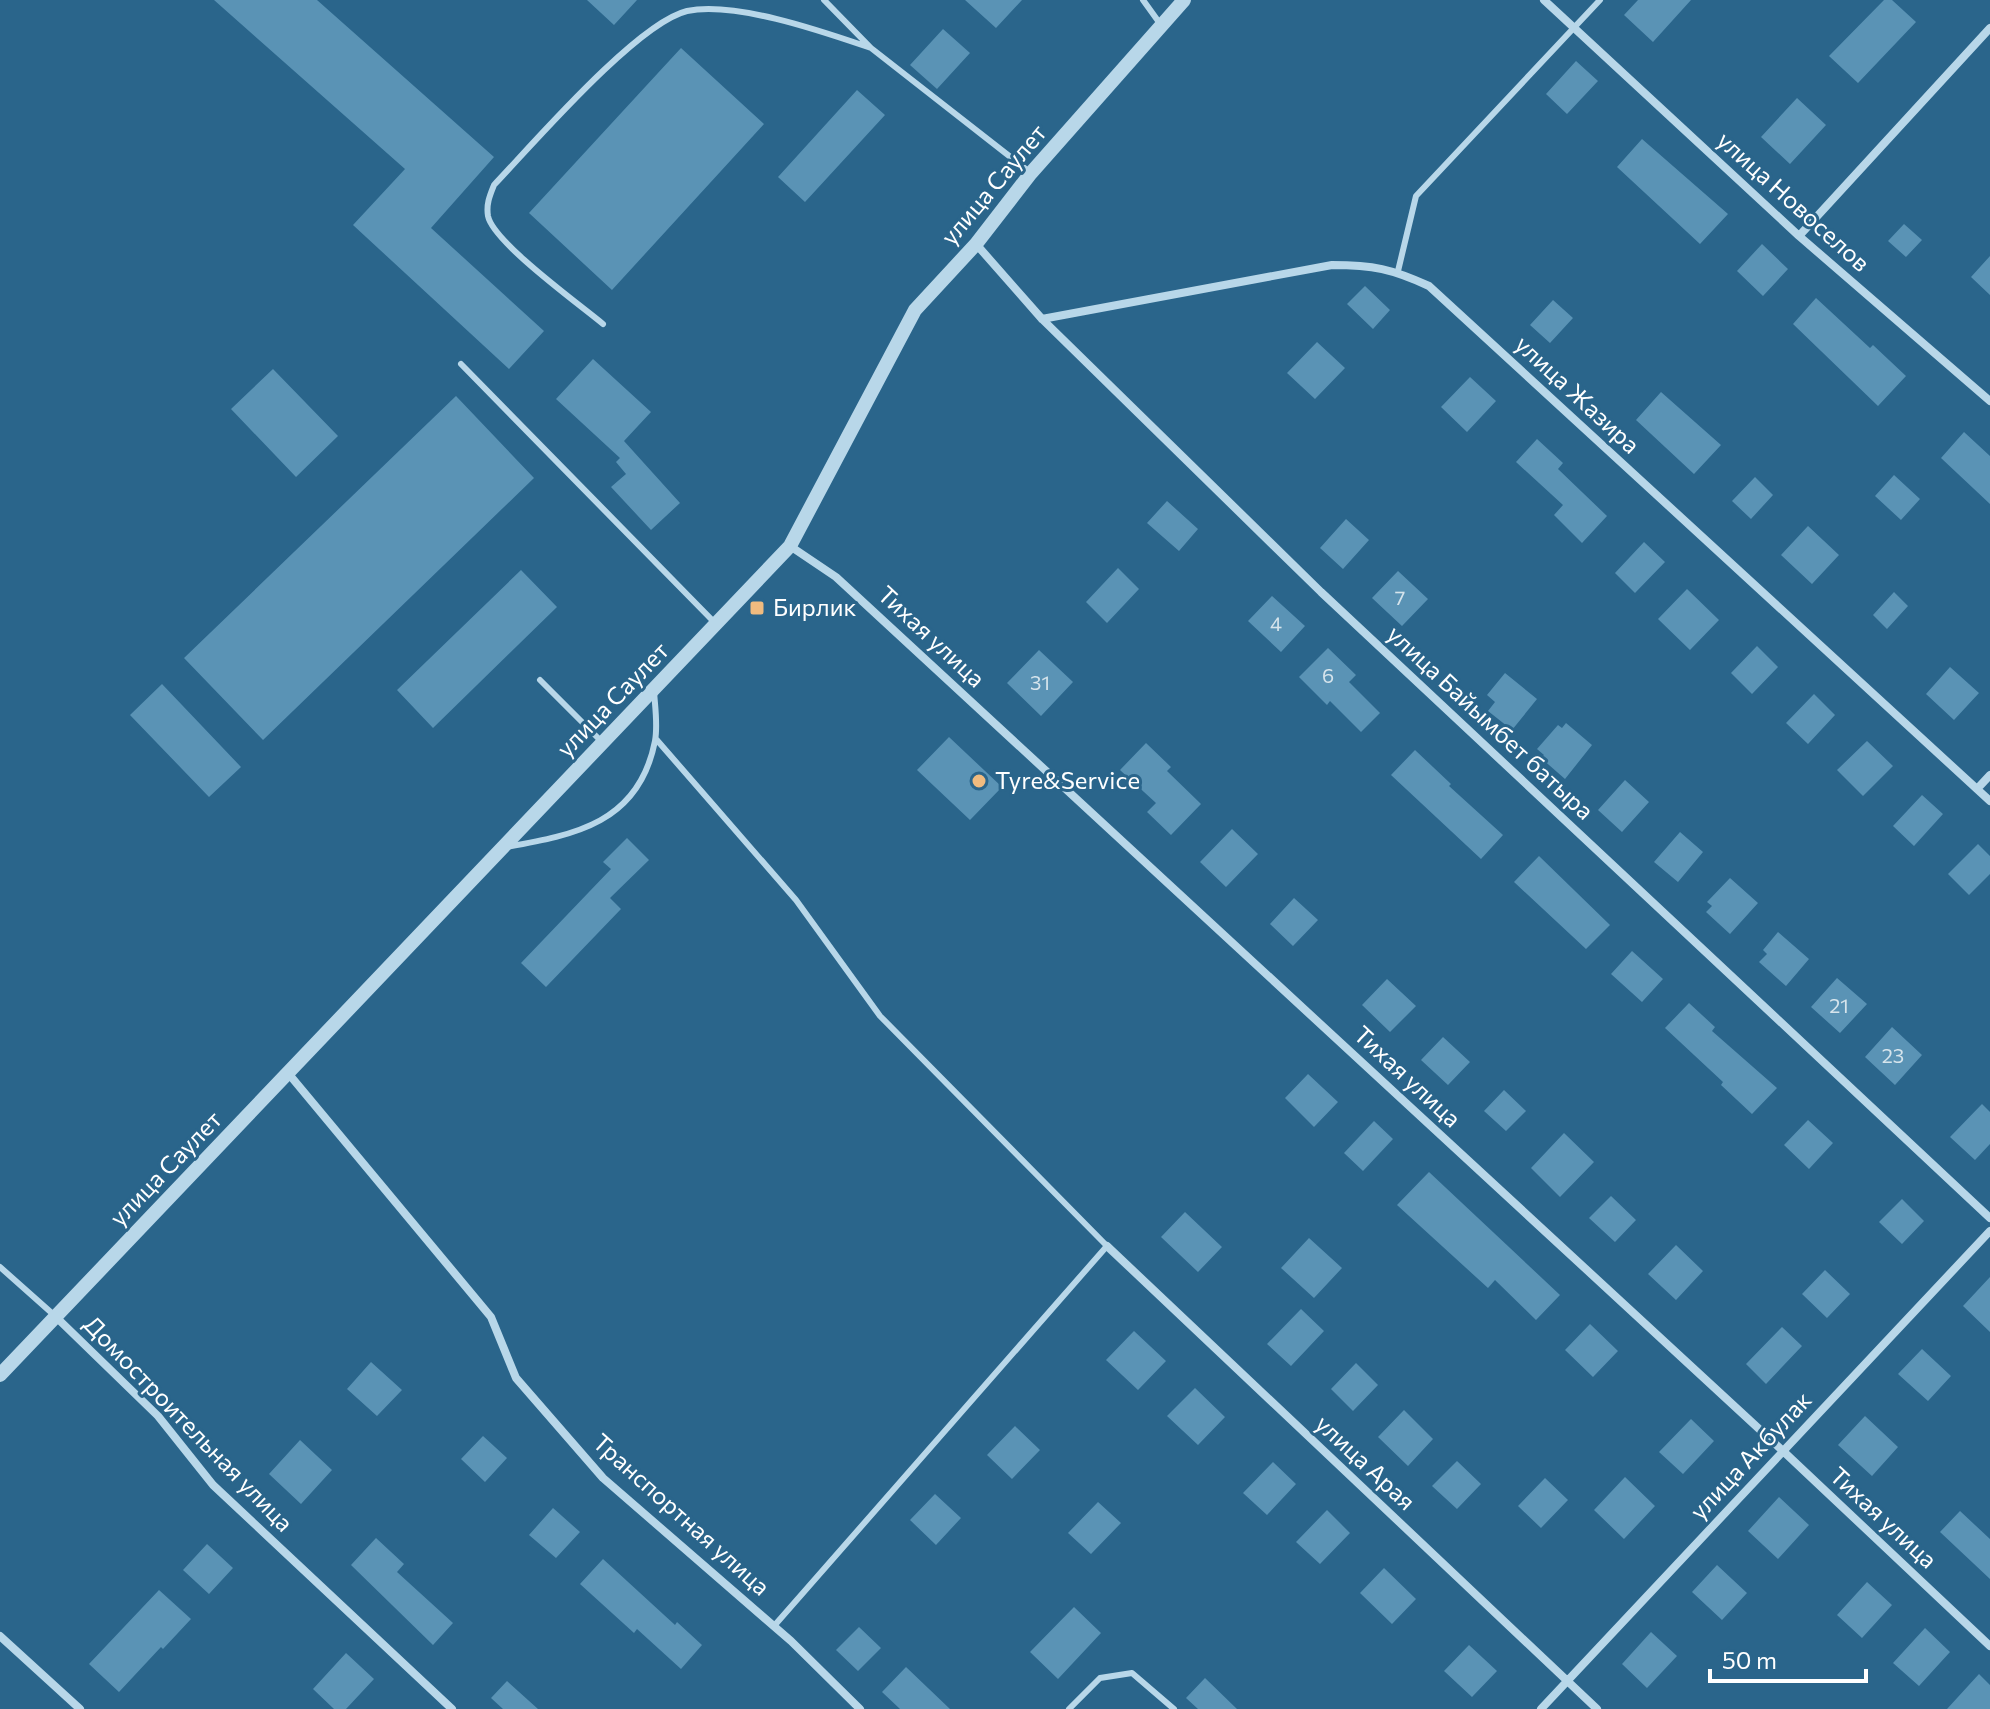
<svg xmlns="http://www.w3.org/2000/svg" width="1990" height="1709" viewBox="0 0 1990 1709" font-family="Commissioner,sans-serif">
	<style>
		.building { fill: #5a93b5 }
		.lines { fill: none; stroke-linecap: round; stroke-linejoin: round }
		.service { stroke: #b8d7e9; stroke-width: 6 }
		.minor { stroke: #b8d7e9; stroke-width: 8 }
		.tertiary { stroke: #b8d7e9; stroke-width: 14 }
		.poi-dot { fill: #f0bb7f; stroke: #2a658b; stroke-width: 3 }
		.labels { text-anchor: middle; stroke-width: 6; stroke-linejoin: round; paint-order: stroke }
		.number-label { font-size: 20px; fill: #d6e4ec }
		.street-label { font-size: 24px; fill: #fff; stroke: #2a658b }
		.poi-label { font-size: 24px; fill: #fff; stroke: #2a658b; text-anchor: start }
	</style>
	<rect width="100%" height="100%" fill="#2a658b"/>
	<path class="building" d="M 214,0 L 317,0 L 494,157 L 431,228 L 544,331 L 509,369 L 353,225 L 405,169 Z
		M 587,0 L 637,0 L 614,25 Z
		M 965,0 L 1022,0 L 996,28 Z
		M 1638,0 L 1691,0 L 1653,42 L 1624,15 Z
		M 1884,0 L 1892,0 L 1916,22 L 1858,83 L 1829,56 Z
		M 943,29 L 970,53 L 937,89 L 910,65 Z
		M 681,48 L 764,124 L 612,290 L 529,213 Z
		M 1576,61 L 1598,81 L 1567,114 L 1546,94 Z
		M 857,90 L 885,115 L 805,202 L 778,177 Z
		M 1797,98 L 1826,125 L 1790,164 L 1761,137 Z
		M 1642,139 L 1728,214 L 1700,244 L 1617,167 Z
		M 1904,224 L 1922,240 L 1906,257 L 1888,241 Z
		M 1762,244 L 1788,269 L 1763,296 L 1737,271 Z
		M 1990,256 L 1990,295 L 1971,277 Z
		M 1365,286 L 1390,310 L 1373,329 L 1347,304 Z
		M 1816,298 L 1870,348 L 1873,345 L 1906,376 L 1878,406 L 1793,324 Z
		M 1553,300 L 1573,318 L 1550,343 L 1530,325 Z
		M 1317,342 L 1345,368 L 1315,399 L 1287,373 Z
		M 593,359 L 651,412 L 624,441 L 680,503 L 651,530 L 611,487 L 626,474 L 616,462 L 620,458 L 556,399 Z
		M 273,369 L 338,436 L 296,477 L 231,409 Z
		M 1470,377 L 1496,401 L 1467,432 L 1441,407 Z
		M 1661,392 L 1721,445 L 1694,474 L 1636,420 Z
		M 456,396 L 534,478 L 263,740 L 184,658 Z
		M 1964,432 L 1990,456 L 1990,504 L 1941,458 Z
		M 1537,439 L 1563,463 L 1558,469 L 1607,516 L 1582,543 L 1554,515 L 1563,505 L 1516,462 Z
		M 1894,475 L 1920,499 L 1901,520 L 1875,496 Z
		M 1755,477 L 1773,495 L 1751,519 L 1732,501 Z
		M 1167,501 L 1198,529 L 1179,551 L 1147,523 Z
		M 1346,519 L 1369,540 L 1343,569 L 1320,548 Z
		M 1808,526 L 1839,555 L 1812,584 L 1781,555 Z
		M 1644,542 L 1665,562 L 1635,593 L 1615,573 Z
		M 1118,568 L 1139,589 L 1107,623 L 1086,602 Z
		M 521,570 L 557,607 L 433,728 L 397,690 Z
		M 1398,571 L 1428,599 L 1402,626 L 1372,598 Z
		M 1687,589 L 1719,620 L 1690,650 L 1658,619 Z
		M 1894,592 L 1908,606 L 1887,629 L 1873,615 Z
		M 1272,596 L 1305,626 L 1281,652 L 1248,621 Z
		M 1757,646 L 1778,667 L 1752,694 L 1731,673 Z
		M 1328,648 L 1356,675 L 1349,682 L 1380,713 L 1361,732 L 1330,701 L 1327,705 L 1299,677 Z
		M 1039,650 L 1073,682 L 1041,716 L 1007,683 Z
		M 1950,667 L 1979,693 L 1954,720 L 1926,694 Z
		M 1505,673 L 1537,699 L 1512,730 L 1488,711 L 1495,702 L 1487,695 Z
		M 162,684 L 241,767 L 209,797 L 130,715 Z
		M 1814,694 L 1835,715 L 1808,744 L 1786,723 Z
		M 1566,723 L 1592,745 L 1565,779 L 1541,758 L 1544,755 L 1537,749 L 1558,725 L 1562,728 Z
		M 949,737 L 1002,787 L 970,820 L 917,770 Z
		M 1867,741 L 1893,766 L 1863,796 L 1837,770 Z
		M 1146,743 L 1171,767 L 1167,771 L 1201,804 L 1171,835 L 1147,812 L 1156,803 L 1120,770 Z
		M 1415,750 L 1451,784 L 1449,786 L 1503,835 L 1481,859 L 1391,775 Z
		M 1625,780 L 1649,802 L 1622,832 L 1598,810 Z
		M 1922,795 L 1943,814 L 1914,846 L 1893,826 Z
		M 1232,829 L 1258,854 L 1226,887 L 1200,862 Z
		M 1680,832 L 1703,852 L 1678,882 L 1654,862 Z
		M 627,838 L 649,860 L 610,898 L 621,909 L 546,987 L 521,963 L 611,869 L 603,862 Z
		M 1978,844 L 1990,856 L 1990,874 L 1969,895 L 1948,874 Z
		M 1539,856 L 1610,925 L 1586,949 L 1514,882 Z
		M 1730,878 L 1758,903 L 1730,934 L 1706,912 L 1712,906 L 1707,902 Z
		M 1294,898 L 1318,920 L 1293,946 L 1270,924 Z
		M 1778,932 L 1809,959 L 1786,986 L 1759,962 L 1767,954 L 1763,950 Z
		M 1632,951 L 1663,979 L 1642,1002 L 1611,974 Z
		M 1837,978 L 1867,1004 L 1840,1033 L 1811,1007 Z
		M 1387,979 L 1416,1006 L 1390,1032 L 1362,1005 Z
		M 1689,1003 L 1715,1027 L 1712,1031 L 1777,1088 L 1752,1114 L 1721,1085 L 1723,1082 L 1665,1028 Z
		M 1892,1027 L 1922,1055 L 1895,1085 L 1865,1057 Z
		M 1443,1037 L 1470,1062 L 1448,1085 L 1421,1060 Z
		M 1308,1074 L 1338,1102 L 1314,1127 L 1285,1098 Z
		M 1504,1090 L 1526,1111 L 1506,1131 L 1484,1111 Z
		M 1982,1104 L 1990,1112 L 1990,1144 L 1975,1160 L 1950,1137 Z
		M 1808,1120 L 1833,1143 L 1809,1169 L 1784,1145 Z
		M 1374,1121 L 1393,1139 L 1363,1171 L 1344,1153 Z
		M 1564,1133 L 1594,1162 L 1560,1197 L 1531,1168 Z
		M 1429,1172 L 1560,1295 L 1536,1320 L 1495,1280 L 1488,1288 L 1397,1205 Z
		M 1611,1196 L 1636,1220 L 1615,1242 L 1589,1218 Z
		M 1902,1199 L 1924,1221 L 1902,1244 L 1879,1222 Z
		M 1185,1212 L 1222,1247 L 1198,1272 L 1161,1237 Z
		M 1309,1238 L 1342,1268 L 1314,1298 L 1281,1268 Z
		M 1676,1245 L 1703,1271 L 1676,1300 L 1648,1274 Z
		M 1825,1270 L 1850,1294 L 1827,1318 L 1802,1294 Z
		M 1990,1277 L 1990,1332 L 1963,1306 Z
		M 1301,1309 L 1324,1331 L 1291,1366 L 1267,1344 Z
		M 1590,1324 L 1618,1351 L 1593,1377 L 1565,1350 Z
		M 1782,1327 L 1802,1346 L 1766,1384 L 1746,1364 Z
		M 1134,1331 L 1166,1361 L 1138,1390 L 1106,1360 Z
		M 1922,1349 L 1951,1376 L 1928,1401 L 1898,1374 Z
		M 371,1362 L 402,1390 L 377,1416 L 347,1389 Z
		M 1356,1363 L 1378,1385 L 1353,1411 L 1331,1389 Z
		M 1195,1388 L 1225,1417 L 1198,1445 L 1167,1416 Z
		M 1404,1410 L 1433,1439 L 1408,1466 L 1378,1437 Z
		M 1865,1416 L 1898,1447 L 1872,1476 L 1838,1445 Z
		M 1691,1419 L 1714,1441 L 1683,1474 L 1659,1452 Z
		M 1015,1426 L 1040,1450 L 1012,1479 L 987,1455 Z
		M 483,1436 L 507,1458 L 485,1482 L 461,1459 Z
		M 300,1440 L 332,1470 L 301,1504 L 269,1474 Z
		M 1457,1461 L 1481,1484 L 1457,1509 L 1432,1486 Z
		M 1273,1462 L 1296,1484 L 1267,1515 L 1243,1493 Z
		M 1625,1477 L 1655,1506 L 1624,1539 L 1594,1510 Z
		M 1545,1478 L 1568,1500 L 1541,1528 L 1518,1506 Z
		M 935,1494 L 961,1518 L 936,1545 L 910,1520 Z
		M 1779,1497 L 1809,1525 L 1778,1559 L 1748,1531 Z
		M 1098,1502 L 1121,1523 L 1091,1554 L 1068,1533 Z
		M 553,1508 L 580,1532 L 556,1558 L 529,1535 Z
		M 1327,1510 L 1350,1533 L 1320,1564 L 1296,1542 Z
		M 1960,1511 L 1990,1539 L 1990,1579 L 1940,1532 Z
		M 376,1538 L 404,1564 L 397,1572 L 453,1623 L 433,1645 L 351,1565 Z
		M 207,1544 L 233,1568 L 209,1594 L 183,1570 Z
		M 603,1559 L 675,1625 L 677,1622 L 702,1645 L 681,1669 L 637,1629 L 634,1633 L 580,1584 Z
		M 1717,1565 L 1747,1593 L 1722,1620 L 1692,1592 Z
		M 1384,1568 L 1416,1599 L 1392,1624 L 1360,1593 Z
		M 1867,1582 L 1892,1605 L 1862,1638 L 1837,1615 Z
		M 159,1590 L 191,1619 L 163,1649 L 161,1647 L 119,1692 L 89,1664 Z
		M 1074,1607 L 1101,1633 L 1058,1679 L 1030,1652 Z
		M 859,1627 L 881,1648 L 858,1671 L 836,1650 Z
		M 1925,1628 L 1950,1652 L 1919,1686 L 1893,1663 Z
		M 1651,1632 L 1677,1656 L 1647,1688 L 1622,1664 Z
		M 1469,1645 L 1497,1671 L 1472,1697 L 1444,1671 Z
		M 346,1653 L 374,1679 L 346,1709 L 334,1709 L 313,1689 Z
		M 906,1667 L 950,1709 L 900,1709 L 882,1692 Z
		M 1979,1674 L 1990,1685 L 1990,1709 L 1947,1709 Z
		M 1205,1678 L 1237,1709 L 1198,1709 L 1186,1698 Z
		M 507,1681 L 538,1709 L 503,1709 L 491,1698 Z"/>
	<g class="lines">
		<path class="service" d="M 824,0 L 871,48 L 1031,173
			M 1143,0 L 1161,25
			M 1398,271 L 1416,196 L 1600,0
			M 603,324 C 579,304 493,242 488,216 C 486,204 490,195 494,185 C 533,144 637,23 687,11 C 736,1 824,32 871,48
			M 461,364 L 716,624
			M 540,680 L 603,743
			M 656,739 L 796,900 L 880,1016 L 1107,1246 L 774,1626
			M 506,847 C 575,835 639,823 655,741 C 658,725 655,707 654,691
			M 0,1267 L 54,1315
			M 1069,1709 L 1100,1678 L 1132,1673 L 1174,1709"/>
		<path class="minor" d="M 1544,0 L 1799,236 L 1990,401
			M 1799,236 L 1990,28
			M 976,244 L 1042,319 L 1321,592 L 1990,1218
			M 1042,319 L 1332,265 C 1373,265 1392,269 1429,286 L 1990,801
			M 790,546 L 836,577 L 1783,1451 L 1990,1646
			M 1977,789 L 1990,775
			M 288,1073 L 491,1317 L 516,1378 L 603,1478 L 791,1641 L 860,1709
			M 1107,1246 L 1597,1709
			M 56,1317 L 158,1416 L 213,1485 L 452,1709
			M 0,1636 L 80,1709
			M 1541,1709 L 1990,1231"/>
		<path class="tertiary" d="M 0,1375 L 790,546 L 915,310 L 976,244 L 1031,173 L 1184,0"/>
	</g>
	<g class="poi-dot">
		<rect x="749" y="600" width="16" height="16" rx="4"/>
		<circle cx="979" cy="781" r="8"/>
	</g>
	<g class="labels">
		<g class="number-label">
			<text x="1400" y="605">7</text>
			<text x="1276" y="631">4</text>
			<text x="1328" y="683">6</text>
			<text x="1040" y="690">31</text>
			<text x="1839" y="1013">21</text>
			<text x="1893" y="1063">23</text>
		</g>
		<g class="street-label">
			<text transform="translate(994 185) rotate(-50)" y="8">улица Саулет</text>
			<text transform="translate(1793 202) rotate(42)" y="8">улица Новоселов</text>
			<text transform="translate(1577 395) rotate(43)" y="8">улица Жазира</text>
			<text transform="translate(931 637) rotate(43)" y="8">Тихая улица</text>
			<text transform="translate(613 700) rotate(-46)" y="8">улица Саулет</text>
			<text transform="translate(1490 723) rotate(43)" y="8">улица Байымбет батыра</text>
			<text transform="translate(1407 1077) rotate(43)" y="8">Тихая улица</text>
			<text transform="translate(166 1169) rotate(-46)" y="8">улица Саулет</text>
			<text transform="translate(188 1424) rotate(46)" y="8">Домостроительная улица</text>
			<text transform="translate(1751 1456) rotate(-47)" y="8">улица Акбулак</text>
			<text transform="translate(1365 1463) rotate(43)" y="8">улица Арая</text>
			<text transform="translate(681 1515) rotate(42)" y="8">Транспортная улица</text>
			<text transform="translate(1883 1518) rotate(43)" y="8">Тихая улица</text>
		</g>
		<g class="poi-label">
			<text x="773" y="616">Бирлик</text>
			<text x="995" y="789">Tyre&amp;Service</text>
		</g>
	</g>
	<path d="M1710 1669v12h156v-12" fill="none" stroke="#ffffff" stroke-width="4"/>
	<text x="1722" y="1669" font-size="24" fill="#ffffff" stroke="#2a658b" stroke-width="6" paint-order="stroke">50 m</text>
</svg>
